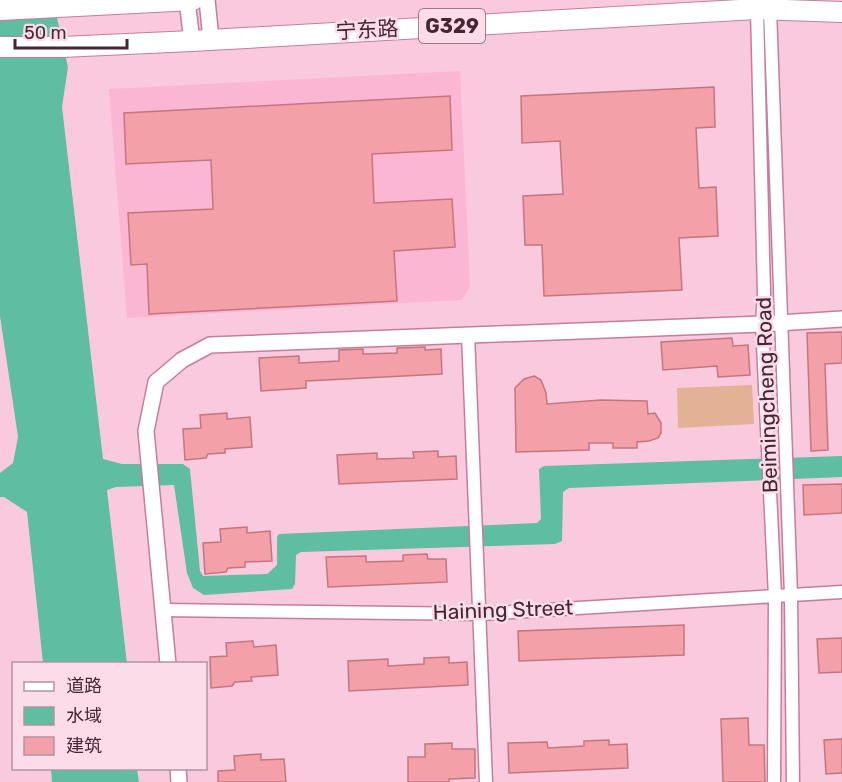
<svg xmlns="http://www.w3.org/2000/svg" width="842" height="782" viewBox="0 0 842 782" font-family="Rubik,'Noto Sans SC',sans-serif">
	<style>
		.built { fill: #fbb6d3 }
		.green { fill: #e3b194 }
		.water { fill: #5fbda2 }
		.building { fill: #f3a0a9; stroke: #c47680; stroke-width: 1.5 }
		.lines { fill: none; stroke-linecap: round; stroke-linejoin: round }
		.minor-casing { stroke: #c67d9d; stroke-width: 15 }
		.tertiary-casing { stroke: #c67d9d; stroke-width: 18 }
		.primary-casing { stroke: #c67d9d; stroke-width: 22 }
		.minor { stroke: #fff; stroke-width: 12 }
		.tertiary { stroke: #fff; stroke-width: 15 }
		.primary { stroke: #fff; stroke-width: 20 }
		.labels { text-anchor: middle; stroke-width: 5; stroke-linejoin: round; paint-order: stroke }
		.shield { fill: #fcdce9; stroke: #7c5d6a; stroke-width: 1.5 }
		.shield-label { font-size: 20px; font-weight: bold; fill: #452734 }
		.street-label { font-size: 21px; fill: #452734; stroke: #fcdce9 }
	</style>
	<rect width="100%" height="100%" fill="#f9cadd"/>
	<path class="built" d="M 460,71 L 470,286 L 462,300 L 127,318 L 109,89 Z"/>
	<path class="green" d="M 752,385 L 754,424 L 678,428 L 677,388 Z"/>
	<path class="water" d="M 0,0 L 53,0 L 68,67 L 62,107 L 103,459 L 122,464 L 183,464 L 190,469 L 200,571 L 203,576 L 267,574 L 277,565 L 277,537 L 279,534 L 537,523 L 541,519 L 539,469 L 544,466 L 842,456 L 842,477 L 569,488 L 563,492 L 562,541 L 555,544 L 301,552 L 296,555 L 295,584 L 292,589 L 204,595 L 193,588 L 187,573 L 174,485 L 116,487 L 107,490 L 127,664 L 43,663 L 27,512 L 4,497 L 0,497 L 0,473 L 13,463 L 18,437 L 0,316 Z
		M 51,769 L 137,769 L 139,782 L 52,782 Z"/>
	<path class="building" d="M 714,87 L 715,127 L 696,128 L 699,188 L 716,187 L 718,236 L 679,238 L 682,290 L 544,296 L 542,245 L 525,245 L 523,196 L 563,194 L 560,141 L 522,143 L 521,96 Z
		M 450,96 L 452,150 L 372,154 L 374,203 L 452,199 L 455,247 L 394,251 L 397,301 L 149,314 L 147,264 L 131,265 L 128,213 L 213,209 L 211,160 L 126,164 L 124,113 Z
		M 842,332 L 842,363 L 825,364 L 828,450 L 811,451 L 807,333 Z
		M 732,338 L 733,346 L 748,345 L 750,375 L 718,377 L 717,366 L 663,370 L 661,342 Z
		M 425,347 L 425,350 L 441,349 L 442,374 L 306,381 L 306,388 L 261,391 L 259,358 L 299,356 L 299,363 L 339,361 L 339,350 L 363,349 L 363,354 L 397,353 L 397,348 Z
		M 534,376 L 541,380 L 546,393 L 547,404 L 601,400 L 647,401 L 648,414 L 655,413 L 661,423 L 661,433 L 658,438 L 649,441 L 637,442 L 637,448 L 613,448 L 613,443 L 589,443 L 589,450 L 516,452 L 515,388 L 524,379 Z
		M 227,413 L 227,419 L 250,417 L 252,447 L 225,449 L 225,453 L 208,454 L 206,458 L 185,460 L 183,429 L 201,428 L 200,415 Z
		M 438,451 L 438,457 L 456,456 L 457,479 L 339,484 L 337,455 L 377,453 L 377,459 L 414,458 L 413,452 Z
		M 842,484 L 842,513 L 804,515 L 803,485 Z
		M 247,527 L 247,533 L 270,531 L 272,561 L 245,562 L 245,567 L 228,568 L 226,572 L 205,574 L 203,543 L 221,542 L 220,529 Z
		M 427,554 L 428,559 L 446,559 L 447,582 L 328,587 L 326,557 L 366,556 L 366,562 L 403,561 L 403,555 Z
		M 684,625 L 684,655 L 519,661 L 518,631 Z
		M 842,638 L 842,672 L 819,673 L 817,639 Z
		M 253,641 L 254,647 L 276,645 L 278,675 L 251,677 L 252,681 L 235,682 L 232,686 L 211,688 L 210,657 L 227,656 L 226,643 Z
		M 449,657 L 449,663 L 467,662 L 468,685 L 349,691 L 348,661 L 388,659 L 388,666 L 424,664 L 424,658 Z
		M 748,718 L 749,745 L 764,745 L 765,782 L 723,782 L 721,719 Z
		M 842,739 L 842,773 L 826,774 L 824,740 Z
		M 609,740 L 609,745 L 627,744 L 628,768 L 509,773 L 508,743 L 547,742 L 548,748 L 584,746 L 584,741 Z
		M 452,743 L 452,749 L 475,749 L 475,778 L 449,779 L 449,782 L 408,782 L 408,757 L 425,757 L 425,744 Z
		M 261,754 L 261,760 L 284,759 L 286,782 L 218,782 L 218,771 L 235,770 L 234,756 Z"/>
	<g class="lines">
		<g class="minor-casing">
			<path id="minor" d="M 757,9 L 764,294 L 762,324 L 775,596 L 774,782
				M 770,9 L 791,595 L 793,782
				M 468,334 L 486,782
				M 163,610 L 480,614 L 842,592"/>
		</g>
		<g class="tertiary-casing">
			<path id="tertiary" d="M 187,0 L 192,41
				M 207,0 L 211,39
				M 168,664 L 146,431 L 156,382 L 182,360 L 210,345 L 762,324 L 842,319
				M 178,768 L 179,782"/>
		</g>
		<g class="primary-casing">
			<path id="primary" d="M 0,10 L 193,0
				M 0,47 L 62,47 L 192,41 L 757,9 L 842,12"/>
		</g>
		<use href="#minor" class="minor"/>
		<use href="#tertiary" class="tertiary"/>
		<use href="#primary" class="primary"/>
	</g>
	<g class="labels">
		<rect class="shield" x="419" y="9" width="66" height="34" rx="4.5"/>
		<g class="shield-label">
			<text x="452" y="33">G329</text>
		</g>
		<g class="street-label">
			<text transform="translate(367 30) rotate(-3)" y="7">宁东路</text>
			<text transform="translate(767 395) rotate(-92)" y="7">Beimingcheng Road</text>
			<text transform="translate(503 610) rotate(-2)" y="7">Haining Street</text>
		</g>
	</g>
	<rect x="12" y="662" width="195" height="108" fill="#fcdce9" stroke="#b394a1" stroke-width="1.5"/>
	<rect x="24" y="682" width="30" height="9" fill="#ffffff" stroke="#b394a1" stroke-width="1.5"/>
	<text x="66" y="692" font-size="18" fill="#452734">道路</text>
	<rect x="24" y="707" width="30" height="18" fill="#5fbda2" stroke="#b394a1" stroke-width="1.5"/>
	<text x="66" y="722" font-size="18" fill="#452734">水域</text>
	<rect x="24" y="737" width="30" height="18" fill="#f3a0a9" stroke="#b394a1" stroke-width="1.5"/>
	<text x="66" y="752" font-size="18" fill="#452734">建筑</text>
	<path d="M15 39v9h112v-9" fill="none" stroke="#452734" stroke-width="3"/>
	<text x="24" y="39" font-size="18" fill="#452734" stroke="#fcdce9" stroke-width="4.5" paint-order="stroke">50 m</text>
</svg>
